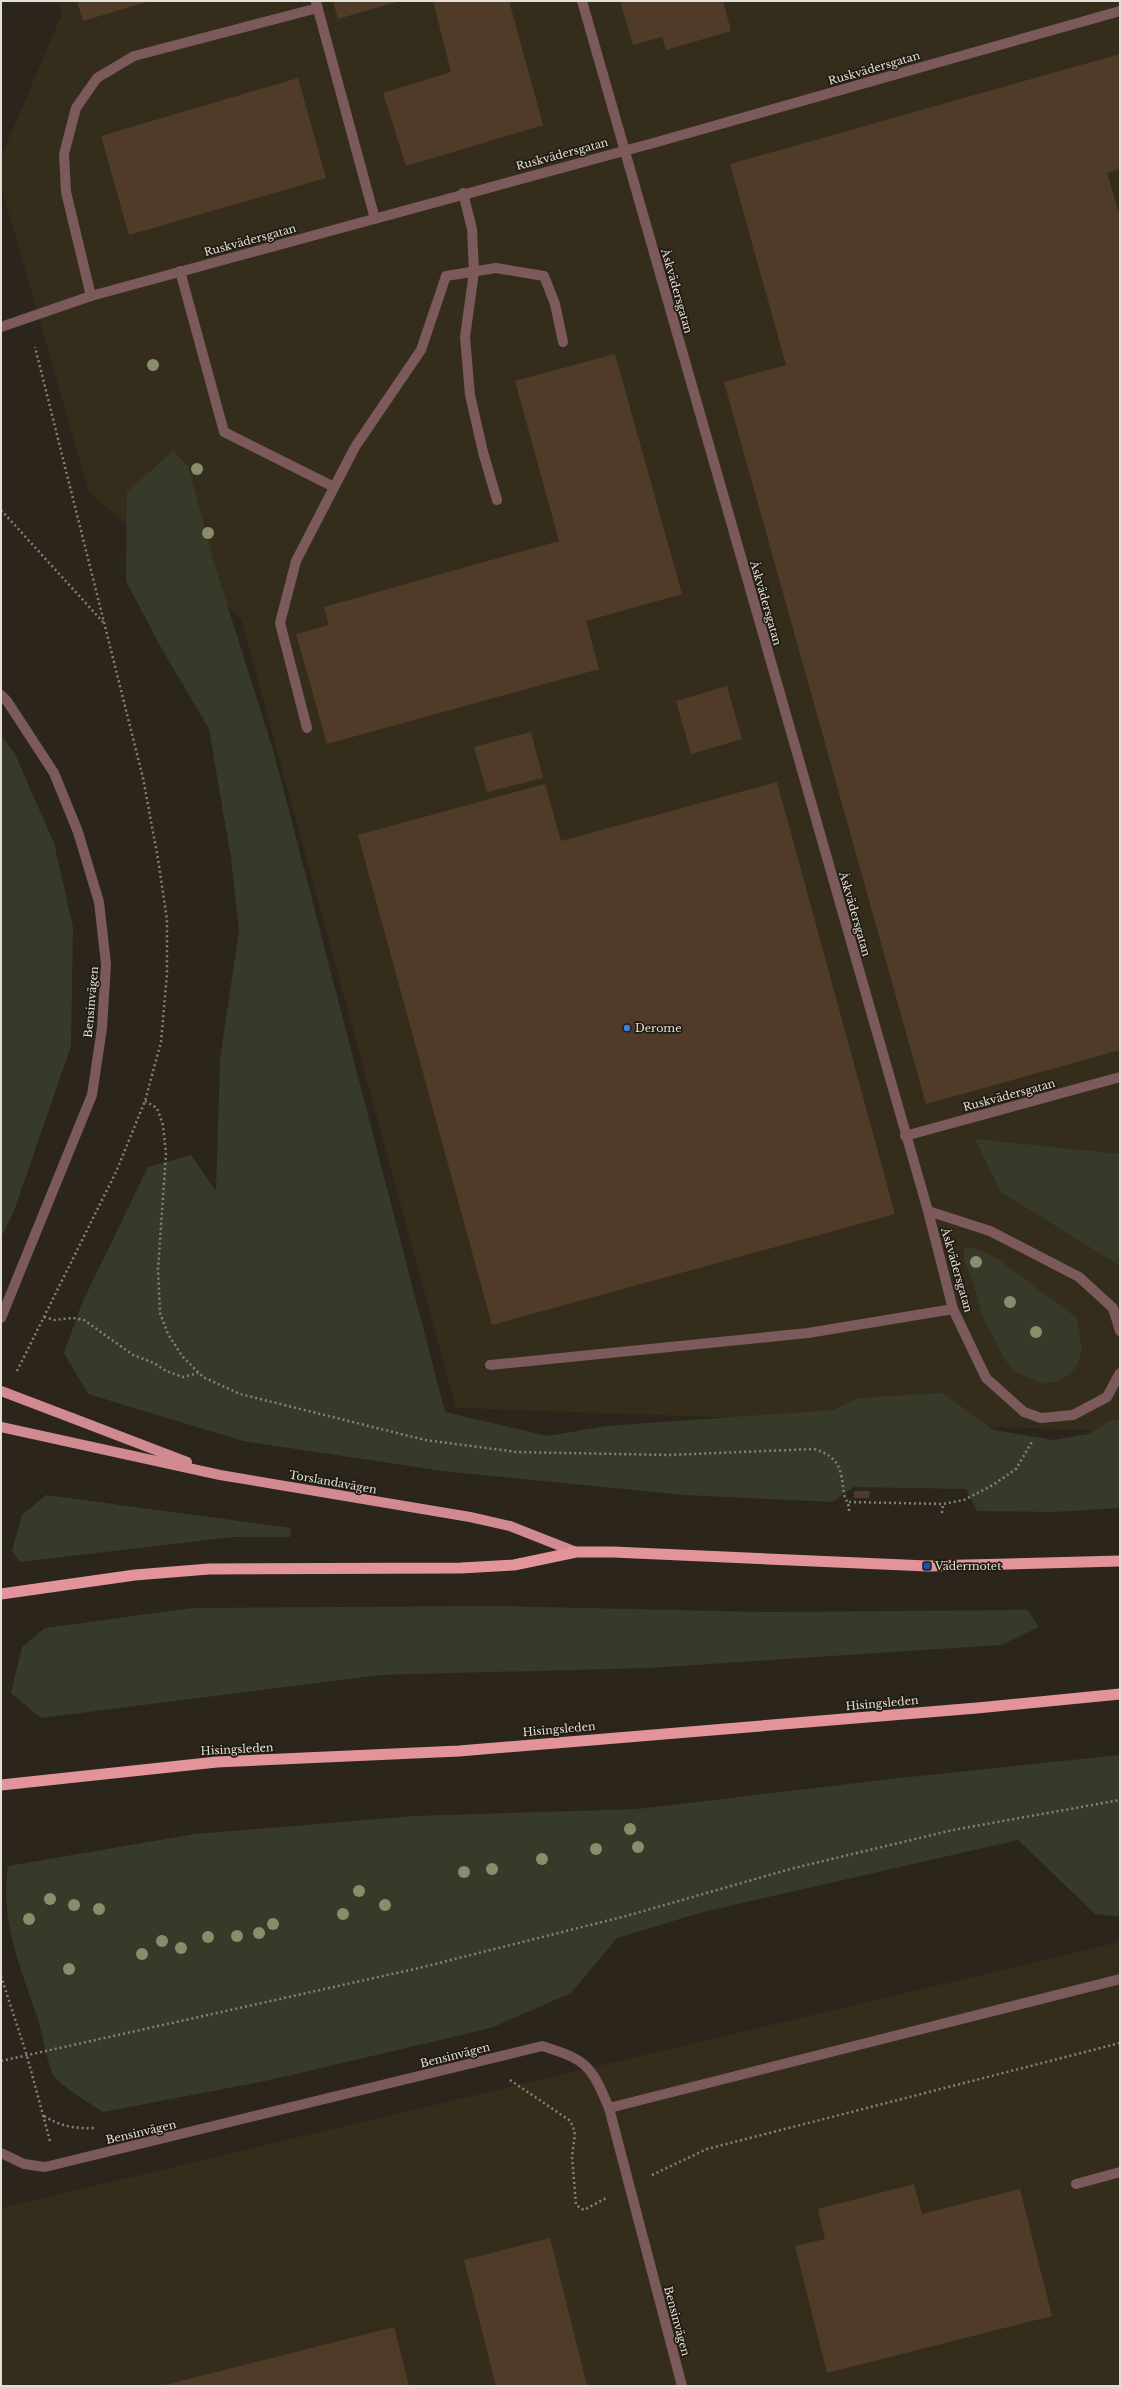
<svg xmlns="http://www.w3.org/2000/svg" width="1121" height="2387" viewBox="0 0 1121 2387" font-family="'Libre Baskerville',serif">
	<style>
		.built { fill: #352d1c }
		.green { fill: #373a28 }
		.building { fill: #503b28 }
		.lines { fill: none; stroke-linecap: round; stroke-linejoin: round }
		.path { stroke: #868279; stroke-width: 2.5; stroke-dasharray: 2 3; stroke-linecap: butt }
		.service { stroke: #7c595b; stroke-width: 10 }
		.minor { stroke: #7c595b; stroke-width: 10 }
		.tertiary { stroke: #7c595b; stroke-width: 10 }
		.primary { stroke: #d18a90; stroke-width: 10 }
		.trunk { stroke: #e2949a; stroke-width: 11 }
		.primary-bridge { stroke: #d18a90; stroke-width: 10 }
		.tree { fill: #8a8d6b }
		.shop-dot { fill: #3f7fe0; stroke: #211c11; stroke-width: 1.5 }
		.transit-dot { fill: #1a4fb4; stroke: #211c11; stroke-width: 1.5 }
		.labels { text-anchor: middle; stroke-width: 3.5; stroke-linejoin: round; paint-order: stroke }
		.street-label { font-size: 11px; fill: #e3e0d9; stroke: #211c11 }
		.poi-label { font-size: 11px; fill: #e3e0d9; stroke: #211c11; text-anchor: start }
	</style>
	<rect width="100%" height="100%" fill="#2b251b"/>
	<path class="built" d="M 58,1 L 1120,1 L 1120,1431 L 456,1408 L 241,618 L 89,493 L 1,186 L 1,157 L 62,14 Z
		M 1120,1942 L 1120,2386 L 1,2386 L 1,2208 Z"/>
	<path class="green" d="M 173,451 L 188,466 L 215,566 L 274,753 L 445,1412 L 548,1436 L 606,1426 L 833,1410 L 859,1398 L 942,1393 L 994,1430 L 1053,1440 L 1088,1434 L 1110,1421 L 1120,1419 L 1120,1508 L 1054,1512 L 977,1511 L 966,1489 L 854,1487 L 832,1502 L 684,1495 L 443,1471 L 243,1441 L 88,1394 L 64,1353 L 82,1303 L 148,1167 L 191,1155 L 216,1191 L 220,1060 L 239,930 L 231,858 L 209,729 L 159,644 L 126,581 L 127,492 Z
		M 1,735 L 15,754 L 54,843 L 73,927 L 71,1046 L 14,1211 L 1,1238 Z
		M 975,1139 L 1120,1154 L 1120,1266 L 1001,1192 Z
		M 969,1247 L 984,1251 L 998,1259 L 1077,1318 L 1082,1350 L 1077,1365 L 1071,1373 L 1059,1381 L 1043,1384 L 1014,1371 L 1004,1358 L 981,1313 L 973,1282 L 965,1262 L 963,1248 Z
		M 46,1495 L 291,1528 L 290,1537 L 233,1537 L 20,1562 L 12,1551 L 22,1515 Z
		M 495,1606 L 769,1612 L 1028,1610 L 1039,1627 L 1001,1645 L 649,1668 L 380,1675 L 41,1718 L 11,1693 L 22,1647 L 45,1628 L 192,1608 Z
		M 1120,1755 L 1120,1917 L 1095,1914 L 1018,1840 L 703,1912 L 617,1938 L 571,1993 L 491,2028 L 270,2080 L 103,2112 C 91,2104 62,2087 54,2076 C 48,2067 42,2032 38,2020 C 21,1967 0,1924 8,1866 L 195,1834 L 414,1816 L 638,1809 L 890,1779 Z"/>
	<path class="building" d="M 77,1 L 150,1 L 83,21 Z
		M 333,1 L 400,1 L 338,19 Z
		M 433,1 L 509,1 L 543,125 L 406,166 L 383,93 L 451,72 Z
		M 620,1 L 723,1 L 731,31 L 666,50 L 662,37 L 633,45 Z
		M 1120,54 L 1120,169 L 1107,173 L 1120,217 L 1120,1050 L 926,1104 L 724,382 L 786,365 L 730,164 Z
		M 298,78 L 326,178 L 129,235 L 101,136 Z
		M 615,354 L 682,594 L 586,621 L 599,669 L 327,744 L 296,634 L 329,625 L 324,607 L 559,541 L 515,381 Z
		M 727,686 L 742,739 L 691,754 L 676,701 Z
		M 531,732 L 543,778 L 487,792 L 474,747 Z
		M 777,782 L 895,1214 L 492,1325 L 358,835 L 545,784 L 561,841 Z
		M 854,1491 L 870,1491 L 869,1498 L 854,1498 Z
		M 914,2184 L 922,2214 L 1020,2189 L 1052,2316 L 827,2373 L 795,2246 L 825,2239 L 818,2209 Z
		M 550,2238 L 587,2386 L 496,2386 L 464,2260 Z
		M 394,2327 L 409,2386 L 165,2386 L 165,2385 Z"/>
	<g class="lines">
		<path class="path" d="M 1,510 L 103,622
			M 145,1101 L 157,1108 L 163,1125 L 166,1154 L 158,1269 L 160,1313 L 168,1334 L 182,1356 L 203,1377 L 240,1394 L 425,1440 L 517,1452 L 668,1455 L 814,1449 C 840,1457 841,1469 844,1494 C 846,1501 849,1503 849,1511
			M 44,1317 L 55,1320 L 73,1318 L 84,1320 L 133,1355 L 154,1363 L 166,1371 L 183,1377 L 198,1373
			M 17,1371 L 116,1172 L 145,1101 L 161,1042 L 167,974 L 167,920 L 158,859 L 143,778 L 35,347
			M 849,1502 L 943,1504 L 964,1500 L 993,1485 L 1016,1469 L 1033,1440
			M 942,1513 L 943,1504
			M 1,1976 L 27,2056 L 50,2141
			M 1,2061 L 419,1968 L 626,1916 L 794,1868 L 953,1830 L 1120,1800
			M 510,2080 L 569,2120 L 573,2126 L 575,2135 L 572,2156 L 576,2205 L 584,2210 L 608,2197
			M 44,2116 C 60,2126 75,2129 94,2128
			M 652,2175 L 707,2149 L 1120,2043"/>
		<path class="service" d="M 316,2 L 375,219
			M 463,193 L 472,229 L 474,272 L 465,337 L 470,395 L 483,452 L 497,500
			M 180,271 L 224,432 L 334,487
			M 91,296 L 66,192 L 64,154 L 76,108 L 97,78 L 134,56 L 318,8
			M 307,728 L 280,623 L 296,561 L 355,447 L 421,350 L 446,276 L 496,268 L 544,276 L 555,304 L 563,342
			M 905,1136 L 1120,1077
			M 490,1365 L 808,1333 L 953,1309
			M 609,2108 L 1120,1979
			M 1076,2184 L 1120,2172"/>
		<path class="minor" d="M 582,1 L 928,1211 L 953,1309 L 986,1378 L 1024,1412 L 1041,1418 L 1073,1415 L 1107,1397 L 1120,1373
			M 1,327 L 91,296 L 657,142 L 1120,11
			M 928,1211 L 990,1231 L 1079,1277 L 1113,1308 L 1120,1331
			M 1,2153 L 24,2164 L 45,2167 L 542,2046 C 587,2060 591,2065 609,2108 L 682,2386"/>
		<path class="tertiary" d="M 1,695 L 7,701 L 54,773 L 78,832 L 99,902 L 106,964 L 102,1028 L 92,1095 L 1,1318"/>
		<path class="primary" d="M 72,1418 L 187,1462
			M 1,1427 L 220,1475 L 470,1517 L 510,1526 L 576,1552"/>
		<path class="trunk" d="M 1,1594 L 135,1575 L 209,1569 L 461,1568 L 514,1565 L 576,1552 L 613,1552 L 927,1566 L 1120,1561
			M 1,1785 L 217,1762 L 459,1751 L 977,1708 L 1120,1694"/>
		<path class="primary-bridge" d="M 1,1391 L 72,1418"/>
	</g>
	<g class="tree">
		<circle cx="153" cy="365" r="6"/>
		<circle cx="197" cy="469" r="6"/>
		<circle cx="208" cy="533" r="6"/>
		<circle cx="976" cy="1262" r="6"/>
		<circle cx="1010" cy="1302" r="6"/>
		<circle cx="1036" cy="1332" r="6"/>
		<circle cx="630" cy="1829" r="6"/>
		<circle cx="638" cy="1847" r="6"/>
		<circle cx="596" cy="1849" r="6"/>
		<circle cx="542" cy="1859" r="6"/>
		<circle cx="492" cy="1869" r="6"/>
		<circle cx="464" cy="1872" r="6"/>
		<circle cx="359" cy="1891" r="6"/>
		<circle cx="50" cy="1899" r="6"/>
		<circle cx="74" cy="1905" r="6"/>
		<circle cx="385" cy="1905" r="6"/>
		<circle cx="99" cy="1909" r="6"/>
		<circle cx="343" cy="1914" r="6"/>
		<circle cx="29" cy="1919" r="6"/>
		<circle cx="273" cy="1924" r="6"/>
		<circle cx="259" cy="1933" r="6"/>
		<circle cx="237" cy="1936" r="6"/>
		<circle cx="208" cy="1937" r="6"/>
		<circle cx="162" cy="1941" r="6"/>
		<circle cx="181" cy="1948" r="6"/>
		<circle cx="142" cy="1954" r="6"/>
		<circle cx="69" cy="1969" r="6"/>
	</g>
	<circle class="shop-dot" cx="627" cy="1028" r="4"/>
	<rect class="transit-dot" x="923" y="1562" width="8" height="8" rx="2"/>
	<g class="labels">
		<g class="street-label">
			<text transform="translate(874 68) rotate(-16)" y="4">Ruskvädersgatan</text>
			<text transform="translate(562 154) rotate(-15)" y="4">Ruskvädersgatan</text>
			<text transform="translate(250 240) rotate(-15)" y="4">Ruskvädersgatan</text>
			<text transform="translate(677 291) rotate(74)" y="4">Åskvädersgatan</text>
			<text transform="translate(766 603) rotate(74)" y="4">Åskvädersgatan</text>
			<text transform="translate(855 914) rotate(74)" y="4">Åskvädersgatan</text>
			<text transform="translate(91 1002) rotate(-85)" y="4">Bensinvägen</text>
			<text transform="translate(1009 1095) rotate(-15)" y="4">Ruskvädersgatan</text>
			<text transform="translate(957 1270) rotate(74)" y="4">Åskvädersgatan</text>
			<text transform="translate(333 1482) rotate(10)" y="4">Torslandavägen</text>
			<text transform="translate(882 1703) rotate(-5)" y="4">Hisingsleden</text>
			<text transform="translate(559 1729) rotate(-5)" y="4">Hisingsleden</text>
			<text transform="translate(237 1749) rotate(-3)" y="4">Hisingsleden</text>
			<text transform="translate(455 2055) rotate(-14)" y="4">Bensinvägen</text>
			<text transform="translate(141 2132) rotate(-13)" y="4">Bensinvägen</text>
			<text transform="translate(677 2321) rotate(75)" y="4">Bensinvägen</text>
		</g>
		<g class="poi-label">
			<text x="635" y="1032">Derome</text>
			<text x="935" y="1570">Vädermotet</text>
		</g>
	</g>
	<rect width="1121" height="2387" fill="none" stroke="#e3e0d9" stroke-width="4"/>
</svg>
